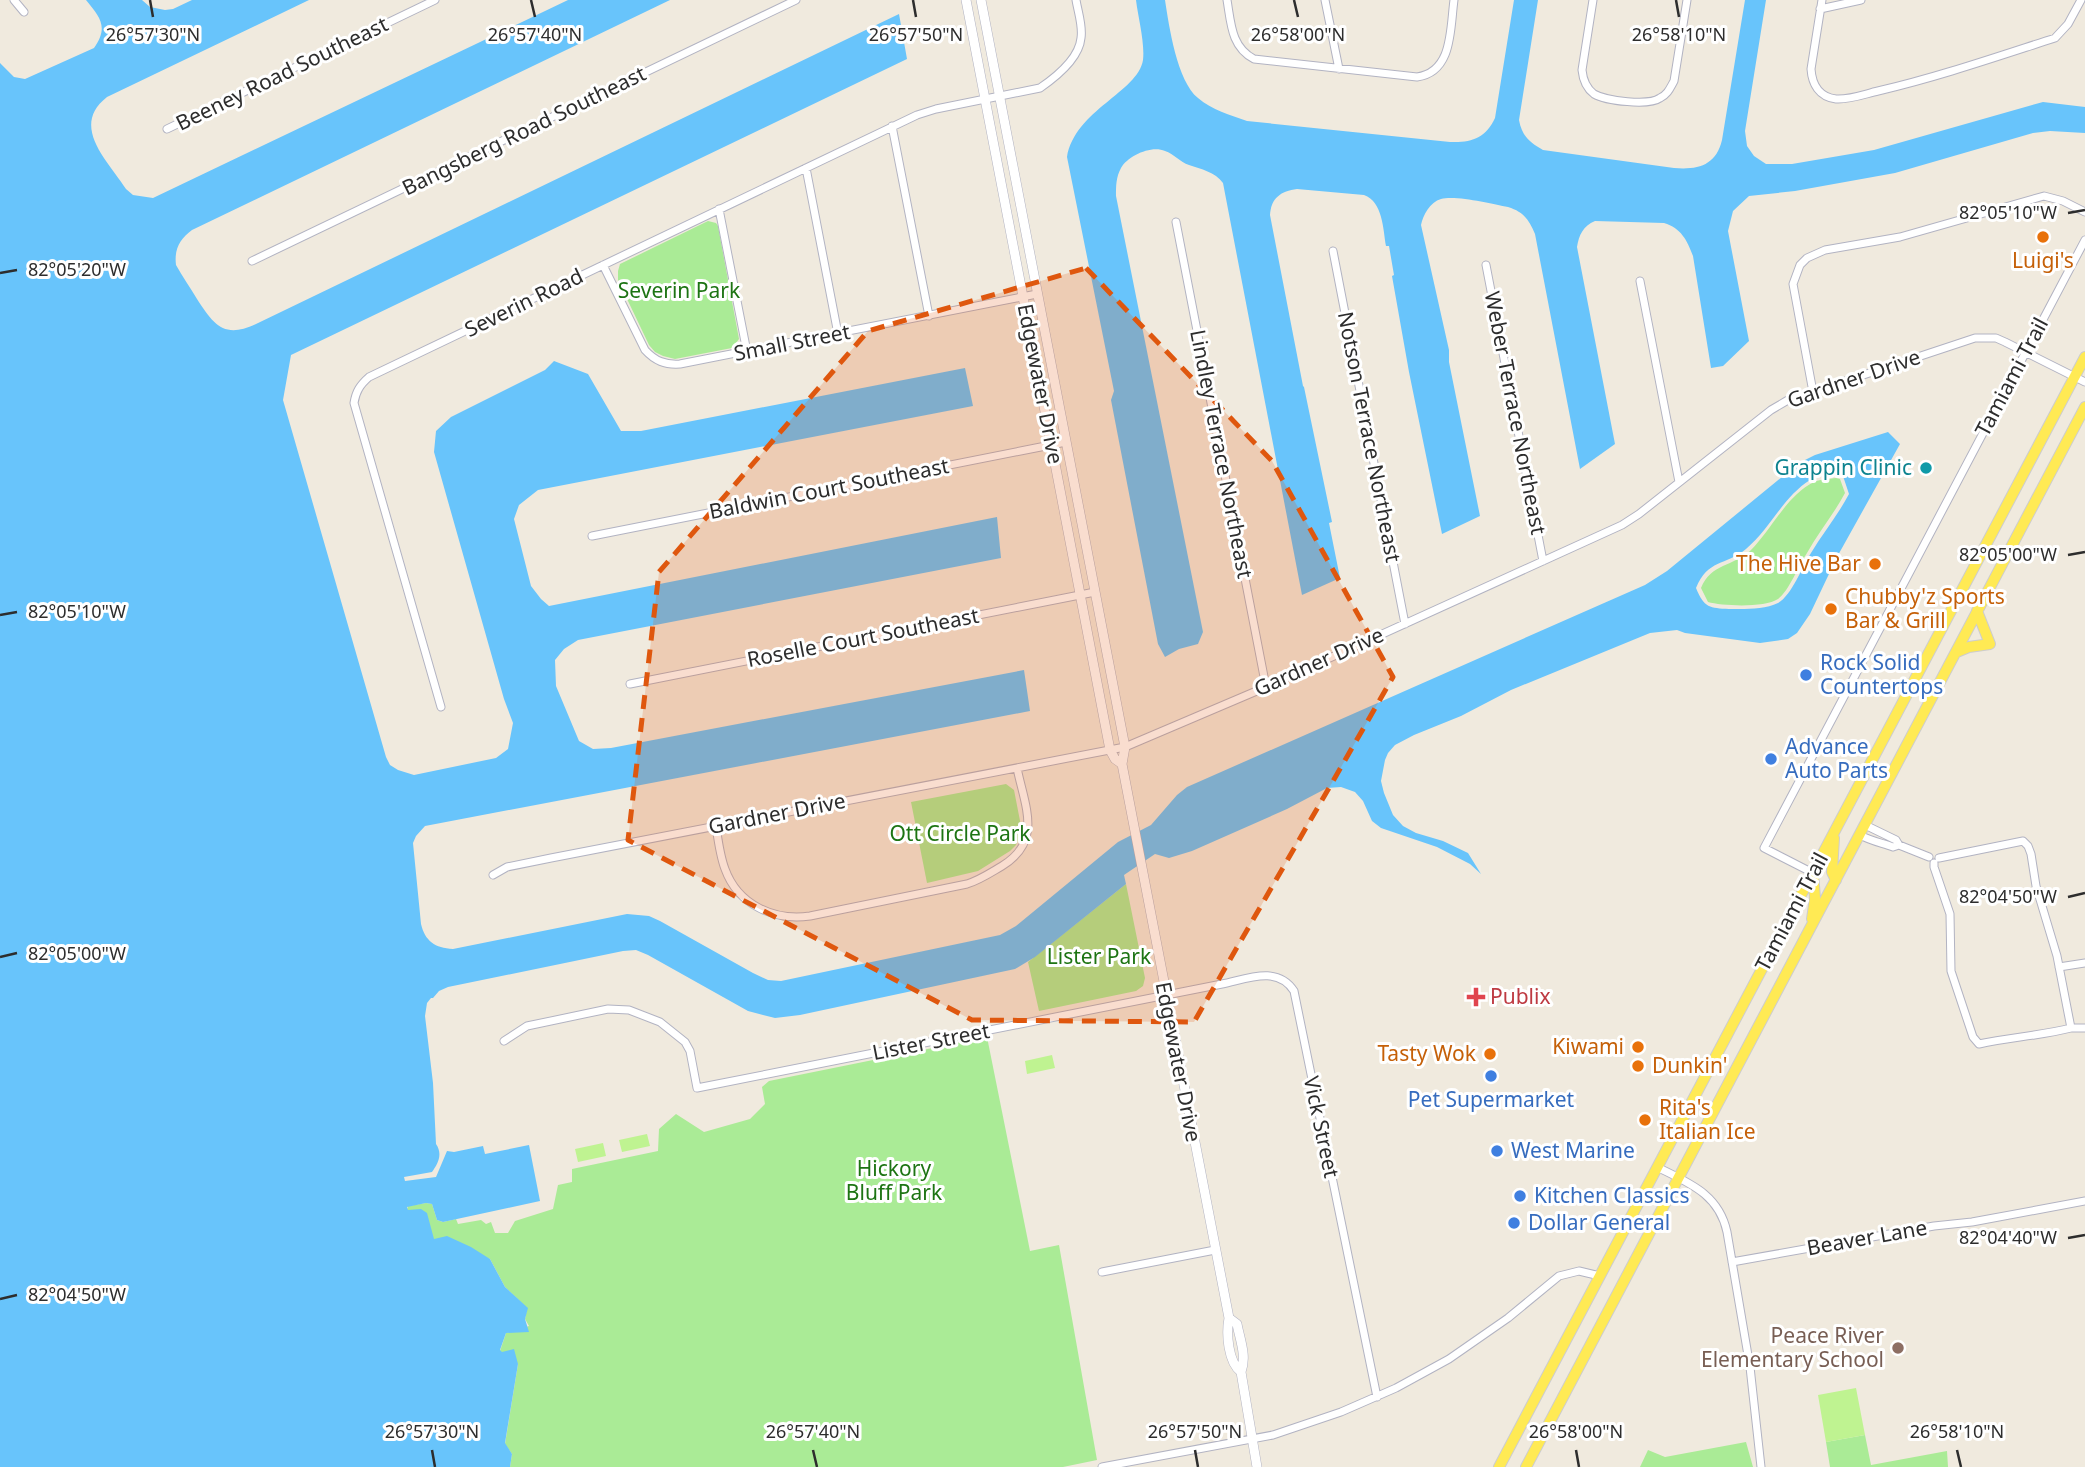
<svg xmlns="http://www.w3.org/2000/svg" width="2085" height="1467" viewBox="0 0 2085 1467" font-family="'Noto Sans',sans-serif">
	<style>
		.green { fill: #aaeb96 }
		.pitch { fill: #bff391 }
		.water { fill: #68c4fb; fill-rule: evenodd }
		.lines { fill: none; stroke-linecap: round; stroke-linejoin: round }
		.minor-casing { stroke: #b2b3c2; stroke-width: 9 }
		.tertiary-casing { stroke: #b2b3c2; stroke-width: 10 }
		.primary-casing { stroke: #cdcdcd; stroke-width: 12 }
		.minor { stroke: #fff; stroke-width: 7 }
		.tertiary { stroke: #fff; stroke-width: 9 }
		.primary { stroke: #ffea54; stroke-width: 10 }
		.marked { fill: #df570e; fill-opacity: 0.2; stroke: #df570e; stroke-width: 5; stroke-dasharray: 14 9; stroke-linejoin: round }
		.ticks { fill: none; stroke: #2d2d2d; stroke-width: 2.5 }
		.food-dot { fill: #e8710a; stroke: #fff; stroke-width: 2.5 }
		.culture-dot { fill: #0f9aa8; stroke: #fff; stroke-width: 2.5 }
		.shop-dot { fill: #3f7fe0; stroke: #fff; stroke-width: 2.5 }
		.health-dot { fill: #e0444e; stroke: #fff; stroke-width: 2.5 }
		.education-dot { fill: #8d6e63; stroke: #fff; stroke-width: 2.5 }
		.labels { text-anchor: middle; stroke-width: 6; stroke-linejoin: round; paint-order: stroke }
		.street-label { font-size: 21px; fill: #2d2d2d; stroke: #fff }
		.food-label { font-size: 21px; fill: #c56008; stroke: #fff; text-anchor: end }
		.park-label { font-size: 21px; fill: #1d7413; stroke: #fff }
		.culture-label { font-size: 21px; fill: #0d838f; stroke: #fff; text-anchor: end }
		.shop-label { font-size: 21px; fill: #366cbe; stroke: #fff; text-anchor: start }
		.health-label { font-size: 21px; fill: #be3a42; stroke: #fff; text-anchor: start }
		.education-label { font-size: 21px; fill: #785e54; stroke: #fff; text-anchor: end }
		.ticks-label { font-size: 18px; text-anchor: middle; fill: #2d2d2d; stroke: #fff; stroke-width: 6; stroke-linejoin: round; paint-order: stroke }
	</style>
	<rect width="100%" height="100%" fill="#f0eade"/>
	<path class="green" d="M 708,221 L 716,223 L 718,226 L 739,339 L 732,348 L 675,359 L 663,356 L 655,352 L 649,345 L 618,280 L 618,271 L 620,264 Z
		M 1836,478 L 1840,479 L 1845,493 C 1834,514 1818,533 1807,553 C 1799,565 1789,591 1778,599 C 1765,608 1722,606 1708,602 L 1701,588 C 1711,563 1733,567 1751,550 C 1772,529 1787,495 1814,482 C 1821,479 1829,479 1836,478 Z
		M 1006,784 L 1014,790 L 1021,826 L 1019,838 L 1016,845 L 1010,851 L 978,871 L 927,883 L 911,802 Z
		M 1126,884 L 1145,978 L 1143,986 L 1136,991 L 1039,1011 L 1028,962 Z
		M 987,1037 L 1030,1251 L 1059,1245 L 1097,1460 L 1063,1467 L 510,1467 L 512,1454 L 505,1444 L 518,1364 L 500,1351 L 506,1333 L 529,1326 L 525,1319 L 527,1308 L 505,1287 L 490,1259 L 434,1240 L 407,1210 L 408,1206 L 426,1203 L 432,1204 L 437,1220 L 443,1222 L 456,1219 L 458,1224 L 481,1220 L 486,1224 L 491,1222 L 495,1233 L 508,1233 L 515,1221 L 553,1209 L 558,1185 L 572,1182 L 572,1169 L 658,1151 L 659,1129 L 676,1114 L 704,1132 L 750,1119 L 765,1104 L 762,1087 L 769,1081 Z
		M 1865,1435 L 1871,1465 L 1947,1451 L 1948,1467 L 1830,1467 L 1826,1442 Z
		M 1746,1442 L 1753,1467 L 1640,1467 L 1648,1450 L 1665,1457 Z"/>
	<path class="pitch" d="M 1052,1055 L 1055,1068 L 1027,1074 L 1025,1061 Z
		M 647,1134 L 650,1146 L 622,1152 L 619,1140 Z
		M 603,1143 L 606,1156 L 578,1162 L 575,1149 Z
		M 1856,1388 L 1865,1435 L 1826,1442 L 1818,1395 Z"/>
	<path class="water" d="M 86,0 L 142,0 L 150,7 L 165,10 L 173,9 L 192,0 L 309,0 L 107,97 C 70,126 107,160 126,189 L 133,195 L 153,198 L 568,0 L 670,0 L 192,230 C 180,239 174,249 176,265 C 182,276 190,287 197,299 C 214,325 224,339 256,324 L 899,14 L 907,59 L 291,355 L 283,400 L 386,757 L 390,765 L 398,770 L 414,775 L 496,758 L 508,749 L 513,723 L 504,699 L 434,452 L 436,431 L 451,417 L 545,370 L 554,361 L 588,374 L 621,431 L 641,431 L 965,368 L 973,406 L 538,490 L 519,505 L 514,519 L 531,586 L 541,599 L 549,606 L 997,517 L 1001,558 L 578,640 L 564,649 L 555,660 L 556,686 L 579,741 L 593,749 L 611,748 L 1024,670 L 1030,711 L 425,826 L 416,836 L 413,843 L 421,924 C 425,941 435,948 453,949 L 627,914 L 649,916 L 660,921 L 753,973 L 768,980 L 781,981 L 1000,935 L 1016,926 L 1118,842 L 1151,825 L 1177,795 L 1187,787 L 1645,585 L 1667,571 L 1799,463 L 1815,455 L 1888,432 L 1900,444 L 1837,557 L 1810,614 L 1797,633 L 1788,639 L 1760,643 L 1685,633 L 1677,630 L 1650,633 L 1511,690 L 1461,716 L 1414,735 L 1395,745 L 1388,753 L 1385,760 L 1381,781 L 1384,793 L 1393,815 L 1403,826 L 1416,833 L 1443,841 L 1468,853 L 1481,874 L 1470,864 L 1437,847 L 1381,828 L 1372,821 L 1363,801 L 1355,792 L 1341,787 L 1327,788 L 1287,809 L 1192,851 L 1169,858 L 1155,854 L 1124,875 L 1126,884 L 1035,957 L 1015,969 L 800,1015 L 775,1018 L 748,1011 L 648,955 L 636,950 L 623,951 L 448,987 L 439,991 L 433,998 L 431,998 L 427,1003 L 425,1016 L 433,1083 L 436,1144 C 443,1154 438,1164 432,1172 L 404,1177 L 405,1181 L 436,1177 L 447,1151 L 454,1152 L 483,1146 L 485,1154 L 529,1145 L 540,1201 L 443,1222 L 437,1220 L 432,1204 L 426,1203 L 407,1207 L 408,1210 L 421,1209 L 427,1213 L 434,1239 L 447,1236 L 471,1247 L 490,1259 L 505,1287 L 528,1308 L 525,1319 L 529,1332 L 506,1333 L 500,1350 L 502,1352 L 514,1349 L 518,1364 L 505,1443 L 512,1454 L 510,1467 L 0,1467 L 0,63 L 14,77 L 25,79 L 94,48 C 109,27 100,17 86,0 ZM 1836,474 L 1843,476 L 1849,494 C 1838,515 1823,533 1811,553 C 1802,567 1792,595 1778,603 C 1764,610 1744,609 1729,609 C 1710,608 1704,608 1696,588 C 1708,559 1725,566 1746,549 C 1770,529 1783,497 1810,480 C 1817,476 1828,475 1836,474 Z
		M 1136,0 L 1165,0 C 1169,26 1177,81 1198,98 C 1212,110 1230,115 1247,121 L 1450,142 C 1471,143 1486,138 1495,118 L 1514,0 L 1538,0 L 1519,120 C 1522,136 1529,142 1543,150 L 1674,168 C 1699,170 1716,165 1722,140 L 1745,0 L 1766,0 L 1745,131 L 1747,146 L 1754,156 L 1766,164 L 1792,164 L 1874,150 L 2043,102 L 2085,107 L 2085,133 L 2050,131 L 2033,133 L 1895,173 L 1795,191 L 1749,196 L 1733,211 L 1728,231 L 1749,341 L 1723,366 L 1711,368 L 1693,256 C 1687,240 1681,228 1664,223 L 1595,221 C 1583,226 1579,235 1577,247 L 1615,444 L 1580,469 L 1535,234 C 1529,220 1524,212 1508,207 C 1492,204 1456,195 1441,199 C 1430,202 1423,215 1421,225 L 1449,350 L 1449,362 L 1480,516 L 1442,534 L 1409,372 L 1392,276 L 1394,275 L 1389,246 L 1386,246 C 1383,229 1383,202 1364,195 L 1297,189 C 1281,191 1271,198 1270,215 L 1303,386 L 1304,387 L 1332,522 L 1329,523 L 1340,578 L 1302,595 L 1223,183 C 1215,172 1201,169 1189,165 C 1180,162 1174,154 1165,151 C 1151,145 1128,156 1121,168 C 1116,177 1116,186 1116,196 L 1203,632 L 1198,644 L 1179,649 L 1165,657 L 1158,644 L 1111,400 L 1114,391 L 1067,157 C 1075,110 1138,92 1143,60 C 1145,43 1138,17 1136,0 Z"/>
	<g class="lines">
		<g class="minor-casing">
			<path id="minor" d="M 14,0 L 24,12
				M 1227,0 C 1231,23 1231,47 1254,59 L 1417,77 C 1453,72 1450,29 1454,0
				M 1325,0 L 1339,69
				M 1593,0 L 1582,70 C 1583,80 1586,88 1594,94 C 1606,101 1649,106 1660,98 C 1668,94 1670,88 1674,81 L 1687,0
				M 1822,0 L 1811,69 C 1812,84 1819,97 1836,99 C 1849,100 1865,94 1878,91 C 1938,77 1996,57 2055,38 L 2068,24 L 2081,0
				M 1820,9 L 1861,0
				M 892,126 L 929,316
				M 167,129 L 435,0
				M 806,168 L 838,334
				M 719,209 L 747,352
				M 1176,222 L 1266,687
				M 1333,251 L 1405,624
				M 252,261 L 796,0
				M 603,265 L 645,350 C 655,361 665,365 680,364 L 1037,294
				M 1486,265 L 1543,561
				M 1640,281 L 1679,482
				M 1813,392 L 1793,284 L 1800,265 L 1807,258 L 1825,250 L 1900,237 L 2044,196 L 2063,201 L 2085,212
				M 592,536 L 1066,442
				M 630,684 L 1095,592
				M 441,707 L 354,403 C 356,391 360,385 369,377 L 917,115 L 936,109 L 1040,88 C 1056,77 1079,59 1081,38 C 1083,26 1078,12 1076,0
				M 1865,825 L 1896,840 L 1899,845
				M 716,826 C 718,840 720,856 725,869 C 738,905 774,921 810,916 L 967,884 C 980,880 990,873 1002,866 C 1043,841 1025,807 1017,768
				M 1860,835 C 1871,841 1882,843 1893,847 L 1899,845 L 1929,857
				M 1934,863 L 1934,867 L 1950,914 L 1951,971 L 1973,1037 L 1979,1044 C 2010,1037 2040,1036 2071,1028 L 2057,956 L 2036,886 L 2031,854 L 2028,846 L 2023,841 L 1939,858
				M 1813,873 L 1764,848 L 2085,240
				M 493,875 L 507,867 L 551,858 L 1125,747 L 1266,687 L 1622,525 L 1639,514 L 1771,410 L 1788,400 L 1975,338 L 1996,338 L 2005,342 L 2085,382
				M 2059,967 L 2085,963
				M 2071,1028 L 2085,1028
				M 504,1041 L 527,1026 L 608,1009 L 629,1010 L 660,1022 L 685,1042 L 690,1051 L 697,1088 L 1222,984 C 1247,979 1277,965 1294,991 L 1377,1397
				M 1657,1167 C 1689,1183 1719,1194 1727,1232 L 1750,1367 L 1761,1467
				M 1732,1262 L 1934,1226 L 1972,1222 L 2085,1201
				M 1102,1272 L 1215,1250
				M 1102,1467 L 1273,1435 L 1341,1412 L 1396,1388 L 1449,1359 L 1508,1318 L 1559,1276 L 1579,1271 L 1600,1276"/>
		</g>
		<g class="tertiary-casing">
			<path id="tertiary" d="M 966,0 L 1110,750 L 1115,759 L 1122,764
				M 981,0 L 1125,747 L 1122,764 L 1229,1318 C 1226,1334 1228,1362 1241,1372
				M 1229,1318 L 1237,1324 C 1240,1340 1247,1356 1241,1372 L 1257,1467"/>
		</g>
		<g class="primary-casing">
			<path id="primary" d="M 1957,652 L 1969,647 L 1990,644 L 1977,611
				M 1834,838 L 1832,872 L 1836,880
				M 1812,919 L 1815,898 L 1813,873
				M 1499,1467 L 2085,357
				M 1526,1467 L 2085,407"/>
		</g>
		<use href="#minor" class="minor"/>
		<use href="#tertiary" class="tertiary"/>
		<use href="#primary" class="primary"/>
	</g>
	<path class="marked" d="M 1086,268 L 1272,461 L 1393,677 L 1194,1022 L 972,1020 L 628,840 L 659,572 L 868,331 Z"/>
	<path class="ticks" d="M 150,0 L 153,17M 531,0 L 535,17M 913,0 L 916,17M 1294,0 L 1298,17M 1676,0 L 1679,17M 2068,213 L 2085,210M 0,273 L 17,270M 2068,555 L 2085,552M 0,615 L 17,612M 2068,897 L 2085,893M 0,957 L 17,953M 2068,1238 L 2085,1235M 0,1299 L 17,1295M 432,1450 L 435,1467M 813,1450 L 817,1467M 1195,1450 L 1198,1467M 1576,1450 L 1579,1467M 1957,1450 L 1961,1467"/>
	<g class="food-dot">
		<circle cx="2043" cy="237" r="7"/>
		<circle cx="1875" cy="564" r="7"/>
		<circle cx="1831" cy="609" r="7"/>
		<circle cx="1638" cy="1047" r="7"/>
		<circle cx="1490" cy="1054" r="7"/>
		<circle cx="1638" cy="1066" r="7"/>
		<circle cx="1645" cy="1120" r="7"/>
	</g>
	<circle class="culture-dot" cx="1926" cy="468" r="7"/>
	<g class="shop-dot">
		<circle cx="1806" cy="675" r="7"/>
		<circle cx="1771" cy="759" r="7"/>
		<circle cx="1491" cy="1076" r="7"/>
		<circle cx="1497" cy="1151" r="7"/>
		<circle cx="1520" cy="1196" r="7"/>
		<circle cx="1514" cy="1223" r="7"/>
	</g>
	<path class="health-dot" d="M1472.5 986.5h7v7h7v7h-7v7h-7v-7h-7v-7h7z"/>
	<circle class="education-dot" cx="1898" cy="1348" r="7"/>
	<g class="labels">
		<g class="street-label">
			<text transform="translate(282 74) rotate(-26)" y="7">Beeney Road Southeast</text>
			<text transform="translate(524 131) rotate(-26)" y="7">Bangsberg Road Southeast</text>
			<text transform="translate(524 303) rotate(-26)" y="7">Severin Road</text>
			<text transform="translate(792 343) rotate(-11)" y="7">Small Street</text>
			<text transform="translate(2012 377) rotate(-62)" y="7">Tamiami Trail</text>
			<text transform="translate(1854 379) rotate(-19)" y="7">Gardner Drive</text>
			<text transform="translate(1040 384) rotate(79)" y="7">Edgewater Drive</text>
			<text transform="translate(1515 413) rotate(79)" y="7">Weber Terrace Northeast</text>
			<text transform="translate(1369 437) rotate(79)" y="7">Notson Terrace Northeast</text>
			<text transform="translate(1221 454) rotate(79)" y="7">Lindley Terrace Northeast</text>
			<text transform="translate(829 489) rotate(-11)" y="7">Baldwin Court Southeast</text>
			<text transform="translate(863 638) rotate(-11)" y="7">Roselle Court Southeast</text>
			<text transform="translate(1319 662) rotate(-24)" y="7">Gardner Drive</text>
			<text transform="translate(777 814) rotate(-11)" y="7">Gardner Drive</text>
			<text transform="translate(1792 912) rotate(-62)" y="7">Tamiami Trail</text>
			<text transform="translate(931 1042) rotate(-11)" y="7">Lister Street</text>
			<text transform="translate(1178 1062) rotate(79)" y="7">Edgewater Drive</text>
			<text transform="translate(1321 1127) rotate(78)" y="7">Vick Street</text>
			<text transform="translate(1867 1238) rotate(-10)" y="7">Beaver Lane</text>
		</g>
		<g class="food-label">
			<text x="2043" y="268" text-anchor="middle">Luigi's</text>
			<text x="1861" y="571">The Hive Bar</text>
			<text x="1845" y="604" text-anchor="start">Chubby'z Sports<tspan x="1845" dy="24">Bar &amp; Grill</tspan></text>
			<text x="1624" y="1054">Kiwami</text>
			<text x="1476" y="1061">Tasty Wok</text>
			<text x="1652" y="1073" text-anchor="start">Dunkin'</text>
			<text x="1659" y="1115" text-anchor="start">Rita's<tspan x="1659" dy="24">Italian Ice</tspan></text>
		</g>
		<g class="park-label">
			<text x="679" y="298">Severin Park</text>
			<text x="960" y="841">Ott Circle Park</text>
			<text x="1099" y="964">Lister Park</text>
			<text x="894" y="1176">Hickory<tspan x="894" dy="24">Bluff Park</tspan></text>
		</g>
		<g class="culture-label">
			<text x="1912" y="475">Grappin Clinic</text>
		</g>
		<g class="shop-label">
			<text x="1820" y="670">Rock Solid<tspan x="1820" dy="24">Countertops</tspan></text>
			<text x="1785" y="754">Advance<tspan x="1785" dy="24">Auto Parts</tspan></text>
			<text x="1491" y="1107" text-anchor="middle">Pet Supermarket</text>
			<text x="1511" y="1158">West Marine</text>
			<text x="1534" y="1203">Kitchen Classics</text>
			<text x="1528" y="1230">Dollar General</text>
		</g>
		<g class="health-label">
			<text x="1490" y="1004">Publix</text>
		</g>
		<g class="education-label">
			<text x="1884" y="1343">Peace River<tspan x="1884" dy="24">Elementary School</tspan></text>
		</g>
	</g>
	<g class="ticks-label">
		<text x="153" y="41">26°57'30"N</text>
		<text x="535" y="41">26°57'40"N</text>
		<text x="916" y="41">26°57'50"N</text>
		<text x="1298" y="41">26°58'00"N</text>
		<text x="1679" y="41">26°58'10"N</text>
		<text x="2008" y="219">82°05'10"W</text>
		<text x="77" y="276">82°05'20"W</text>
		<text x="2008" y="561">82°05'00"W</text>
		<text x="77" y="618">82°05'10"W</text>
		<text x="2008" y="903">82°04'50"W</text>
		<text x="77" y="960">82°05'00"W</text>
		<text x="2008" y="1244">82°04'40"W</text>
		<text x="77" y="1301">82°04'50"W</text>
		<text x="432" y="1438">26°57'30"N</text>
		<text x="813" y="1438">26°57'40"N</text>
		<text x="1195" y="1438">26°57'50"N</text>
		<text x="1576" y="1438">26°58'00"N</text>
		<text x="1957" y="1438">26°58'10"N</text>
	</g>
</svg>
